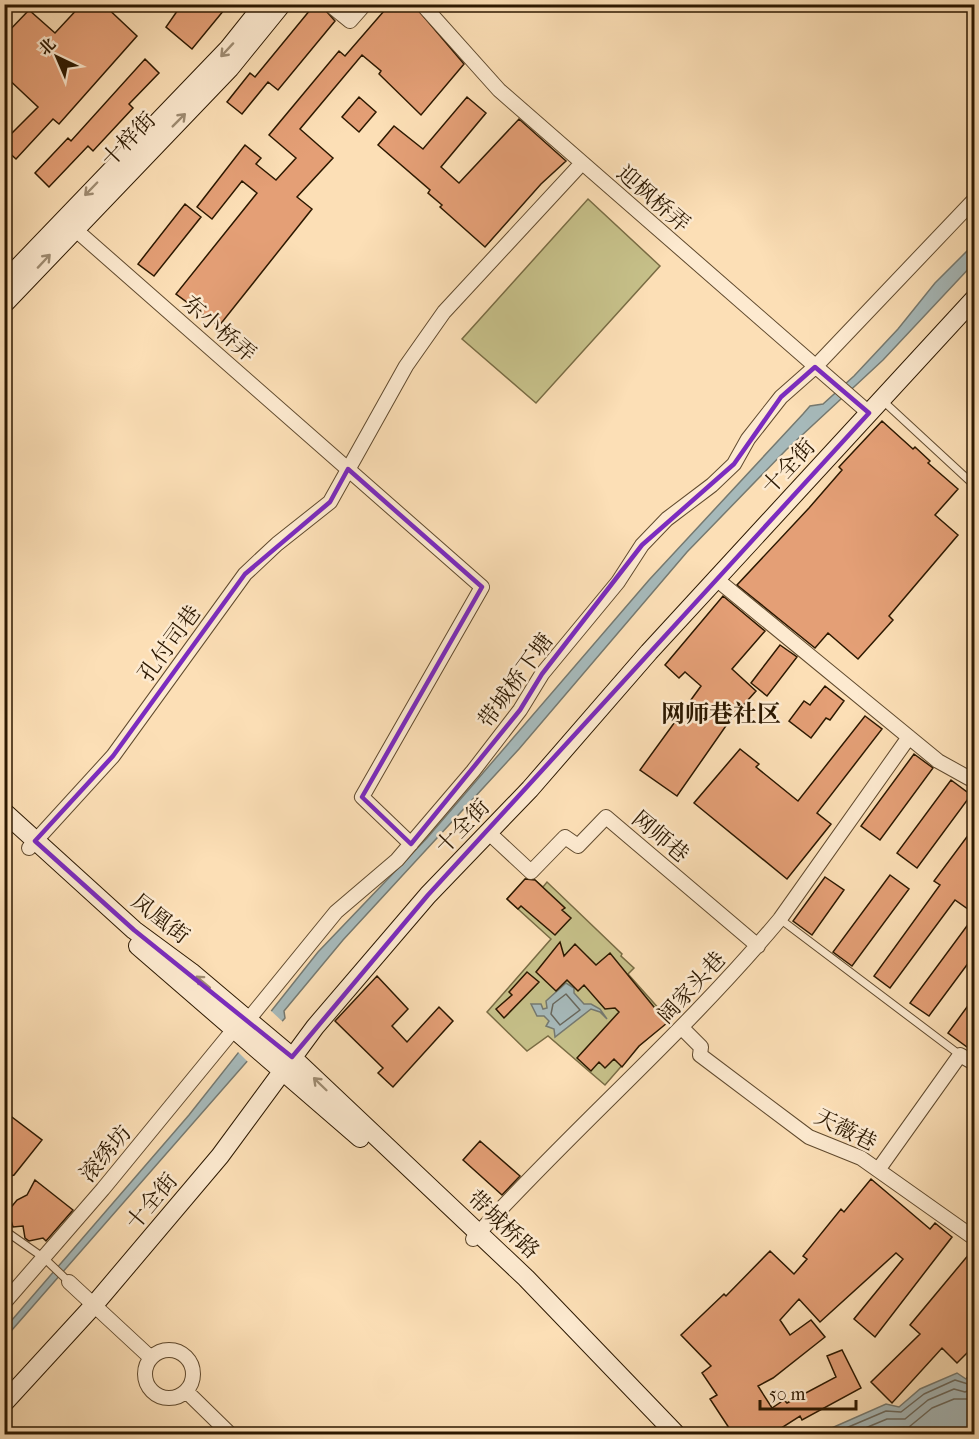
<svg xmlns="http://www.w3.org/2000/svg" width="979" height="1439" viewBox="0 0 979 1439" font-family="'IM FELL French Canon','Noto Serif SC',serif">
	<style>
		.green { fill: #c6c089; stroke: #796c44; stroke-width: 1.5 }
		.water { fill: #a6b9ba; stroke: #757970; stroke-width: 1.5 }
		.pier { fill: #fcdfb6 }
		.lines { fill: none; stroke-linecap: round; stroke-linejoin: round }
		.shore { stroke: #69685d; stroke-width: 1.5 }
		.building { fill: #e49f76; stroke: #2c1800; stroke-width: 1.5 }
		.lane-casing { stroke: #604a2e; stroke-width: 9 }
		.street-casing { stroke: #604a2e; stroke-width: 16 }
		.secondary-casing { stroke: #2c1800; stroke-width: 20 }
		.lane { stroke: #fdead0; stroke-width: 7 }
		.street { stroke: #fdead0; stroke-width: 14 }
		.secondary { stroke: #fdead0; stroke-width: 18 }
		.oneway { stroke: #9f8c72 }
		.marked { fill: none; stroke: #7b2cbf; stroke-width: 4.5; stroke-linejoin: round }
		.labels { text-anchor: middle; stroke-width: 5; stroke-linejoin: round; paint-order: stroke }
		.street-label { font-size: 22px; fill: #2c1800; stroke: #fdead0 }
		.neighbourhood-label { font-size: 24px; font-weight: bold; fill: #2c1800; stroke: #fdead0 }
	</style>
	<rect width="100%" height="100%" fill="#fcdfb6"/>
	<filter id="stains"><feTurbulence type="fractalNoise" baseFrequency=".00333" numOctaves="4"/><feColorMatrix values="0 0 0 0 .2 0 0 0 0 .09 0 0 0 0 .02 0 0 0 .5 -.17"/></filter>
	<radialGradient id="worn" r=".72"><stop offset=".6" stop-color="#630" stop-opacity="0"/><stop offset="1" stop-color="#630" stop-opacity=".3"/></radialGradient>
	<path class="green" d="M 588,199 L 660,266 L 536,403 L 462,339 Z
		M 529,875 L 543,887 L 547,882 L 622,954 L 621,956 L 634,968 L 628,974 L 669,1020 L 639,1046 L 605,1085 L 548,1036 L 527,1051 L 487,1012 L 551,939 L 507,899 Z"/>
	<path class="water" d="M 974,244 L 974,263 L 883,360 L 786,450 L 687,552 L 519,749 L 343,940 L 284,1011 L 285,1018 L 5,1338 L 5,1328 L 189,1115 L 318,952 L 427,838 L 649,580 L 803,414 L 810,406 L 823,404 L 854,376 L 898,329 L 935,283 Z
		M 566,983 L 574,988 L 574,993 L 584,1004 L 591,1004 L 600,1009 L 607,1019 L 600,1012 L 591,1009 L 555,1037 L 554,1029 L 546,1026 L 549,1021 L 544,1016 L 537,1016 L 531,1004 L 541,1004 L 543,1009 L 547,1008 L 546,1001 Z
		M 974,1368 L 974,1434 L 818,1434 L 886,1404 L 899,1407 L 920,1389 L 957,1373 L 966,1379 Z"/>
	<path class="pier" d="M 269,1009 L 283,1022 L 249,1063 L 236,1050 Z"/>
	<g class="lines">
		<path class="shore" d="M 566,994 L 580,1010 L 560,1025 L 551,1014 L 553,1004 Z
			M 832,1434 L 886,1411 L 901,1412 L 924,1394 L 955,1380 L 968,1384 L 974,1377
			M 851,1434 L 887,1419 L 905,1419 L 928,1400 L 954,1389 L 965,1392 L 974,1388
			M 873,1434 L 888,1428 L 909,1427 L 932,1408 L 954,1399 L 974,1399"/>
	</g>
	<path class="building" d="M 82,4 L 103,4 L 137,36 L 59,124 L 53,119 L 16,159 L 4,148 L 4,141 L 38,107 L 4,75 L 4,36 L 29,10 L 55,33 Z
		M 182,4 L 229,4 L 192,49 L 166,27 Z
		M 315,4 L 320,4 L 335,21 L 278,90 L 268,82 L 242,114 L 227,102 L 250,73 L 255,77 Z
		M 390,4 L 413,4 L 464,64 L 421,115 L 379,74 L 381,71 L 362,55 L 300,129 L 333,158 L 297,197 L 312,209 L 219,326 L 176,294 L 257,193 L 242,181 L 212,219 L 197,207 L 245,145 L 261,158 L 256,164 L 276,180 L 296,158 L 269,135 L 339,51 L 345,56 Z
		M 145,59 L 159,73 L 129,104 L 133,108 L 93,151 L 88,146 L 49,187 L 35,173 L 68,138 L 71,141 Z
		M 359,97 L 376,112 L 359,132 L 342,117 Z
		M 467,97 L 486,113 L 441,167 L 459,183 L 519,119 L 566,161 L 541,184 L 485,247 L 440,207 L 442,205 L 428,193 L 430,190 L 378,145 L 394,126 L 423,149 Z
		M 185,204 L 201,217 L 154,276 L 138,264 Z
		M 882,421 L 913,449 L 915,447 L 930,461 L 928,463 L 958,489 L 935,515 L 958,535 L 889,616 L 893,620 L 858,659 L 828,633 L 815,648 L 737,585 L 809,508 L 842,470 L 839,467 Z
		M 723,596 L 765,631 L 732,669 L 756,691 L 730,720 L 677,796 L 640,770 L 701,686 L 685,672 L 679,678 L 665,665 Z
		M 780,645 L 797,657 L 767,696 L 751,683 Z
		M 825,686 L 844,701 L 830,720 L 826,718 L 811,738 L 789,721 L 804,701 L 810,705 Z
		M 865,716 L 882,729 L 817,813 L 831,824 L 787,879 L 694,803 L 740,749 L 759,764 L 756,767 L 798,801 Z
		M 914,754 L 933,768 L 880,840 L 861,826 Z
		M 951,780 L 971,795 L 917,868 L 897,853 Z
		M 975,826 L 975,914 L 955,900 L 890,988 L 874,976 L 940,885 L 934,881 Z
		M 890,875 L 909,889 L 852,966 L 833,952 Z
		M 825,877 L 844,890 L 812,935 L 793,921 Z
		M 525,879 L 535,880 L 565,908 L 562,910 L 571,918 L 555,935 L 521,906 L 518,909 L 507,899 Z
		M 975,915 L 975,954 L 929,1016 L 910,1003 Z
		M 560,942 L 564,956 L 575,944 L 596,965 L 610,953 L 667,1023 L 639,1046 L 622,1067 L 614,1059 L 605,1068 L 599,1062 L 591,1071 L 577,1058 L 619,1012 L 615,1008 L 605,1009 L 584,985 L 578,991 L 567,980 L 556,991 L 536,972 Z
		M 527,972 L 539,982 L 504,1018 L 496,1009 L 512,995 L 509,992 Z
		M 377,976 L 408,1009 L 392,1026 L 407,1042 L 439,1007 L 453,1021 L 393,1087 L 378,1073 L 383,1068 L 335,1021 Z
		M 975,996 L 975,1037 L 967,1047 L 948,1033 Z
		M 4,1111 L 42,1140 L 14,1175 L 4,1178 Z
		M 480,1141 L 520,1176 L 502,1195 L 463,1160 Z
		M 871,1179 L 930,1229 L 935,1223 L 952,1237 L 875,1337 L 854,1319 L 903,1259 L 896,1253 L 820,1322 L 799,1299 L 780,1320 L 790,1335 L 811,1320 L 825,1337 L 773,1378 L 758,1386 L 772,1408 L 784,1400 L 787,1403 L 836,1377 L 827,1356 L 842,1350 L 861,1388 L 802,1420 L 800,1416 L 772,1434 L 733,1434 L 710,1399 L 717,1395 L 702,1373 L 711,1366 L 681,1335 L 724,1294 L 726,1296 L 770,1251 L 794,1274 L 807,1259 L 803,1256 L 841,1209 L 844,1212 Z
		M 35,1180 L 73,1210 L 46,1241 L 43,1238 L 29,1241 L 25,1238 L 23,1226 L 13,1227 L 8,1211 L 17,1200 L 27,1195 Z
		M 975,1247 L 975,1345 L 957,1363 L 942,1348 L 892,1403 L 871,1382 L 920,1334 L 910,1325 Z"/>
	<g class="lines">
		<g class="lane-casing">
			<path id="lane" d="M 882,400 L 974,485
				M 780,919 L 960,1055
				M 4,1230 L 44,1258 L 69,1282"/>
		</g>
		<g class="street-casing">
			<path id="street" d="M 329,4 L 350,21 L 365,4
				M 422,4 L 499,90 L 869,413
				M 69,224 L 482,587 L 362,797 L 411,844
				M 715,578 L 938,761 L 974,781
				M 489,833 L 531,872 L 565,837 L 578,846 L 606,817 L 758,946
				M 29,848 L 113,756 L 245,574 L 277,544 L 330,502 L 406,366 L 444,312 L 582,163
				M 248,1020 L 336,912 L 397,860 L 473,771 L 520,710 L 542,674 L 618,582 L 642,545 L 667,519 L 712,485 L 734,464 L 748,439 L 781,397 L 815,367 L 974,200
				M 682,1028 L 701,1047 L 700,1055 L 809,1137 L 861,1158 L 974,1238
				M 878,1170 L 960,1055 L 974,1063
				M 473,1239 C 572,1129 685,1033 780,919 L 909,737
				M 69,1282 L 151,1358
				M 4,1303 L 103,1189 L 235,1028
				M145 1374a24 24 0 1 1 48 0a24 24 0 1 1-48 0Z
				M 186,1391 L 230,1434"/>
		</g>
		<g class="secondary-casing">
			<path id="secondary" d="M 4,282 L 228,49 L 264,4
				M 4,304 L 230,68 L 282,4
				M 4,812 L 134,930 L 191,972 L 292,1057 L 526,1278 L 676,1434
				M 138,946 L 360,1138
				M 4,1403 L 94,1305 L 220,1156 L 315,1027 L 428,895 L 530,789 L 649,652 L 974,299"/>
		</g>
		<use href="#lane" class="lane"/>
		<use href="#street" class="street"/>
		<use href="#secondary" class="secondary"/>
	</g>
	<defs><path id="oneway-shaft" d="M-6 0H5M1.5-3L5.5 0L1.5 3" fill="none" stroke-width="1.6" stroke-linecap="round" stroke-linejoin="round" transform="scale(1.5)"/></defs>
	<g class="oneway">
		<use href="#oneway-shaft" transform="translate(227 50) rotate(133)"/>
		<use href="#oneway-shaft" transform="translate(179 120) rotate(-45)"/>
		<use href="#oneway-shaft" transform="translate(91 189) rotate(134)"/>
		<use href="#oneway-shaft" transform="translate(44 261) rotate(-47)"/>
		<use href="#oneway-shaft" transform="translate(203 982) rotate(-140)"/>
		<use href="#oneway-shaft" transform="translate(320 1084) rotate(-136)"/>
	</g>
	<path class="marked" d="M 815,367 L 869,413 L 428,895 L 292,1057 L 134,930 L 35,841 L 113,756 L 245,574 L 330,502 L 348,469 L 482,587 L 362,797 L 411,844 L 520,710 L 542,674 L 642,545 L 734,464 L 781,397 Z"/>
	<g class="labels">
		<g class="street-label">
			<text transform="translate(128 139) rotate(-46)" y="8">十梓街</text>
			<text transform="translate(654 198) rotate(41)" y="8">迎枫桥弄</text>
			<text transform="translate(220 328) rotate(41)" y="8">东小桥弄</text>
			<text transform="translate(788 466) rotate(-47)" y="8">十全街</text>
			<text transform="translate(169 643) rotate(-54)" y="8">孔付司巷</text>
			<text transform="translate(515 680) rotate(-54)" y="8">带城桥下塘</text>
			<text transform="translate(462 826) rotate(-46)" y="8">十全街</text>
			<text transform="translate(661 836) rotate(40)" y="8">网师巷</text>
			<text transform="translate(161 918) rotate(38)" y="8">凤凰街</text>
			<text transform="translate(691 987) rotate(-47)" y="8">阔家头巷</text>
			<text transform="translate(846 1129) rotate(27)" y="8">天薇巷</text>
			<text transform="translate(105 1153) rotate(-50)" y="8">滚绣坊</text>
			<text transform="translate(151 1201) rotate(-50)" y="8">十全街</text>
			<text transform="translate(504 1224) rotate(43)" y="8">带城桥路</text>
		</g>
		<g class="neighbourhood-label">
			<text x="721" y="722">网师巷社区</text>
		</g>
	</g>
	<rect width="979" height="1439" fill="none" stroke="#fcdfb6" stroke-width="24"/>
	<rect x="6" y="6" width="967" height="1427" fill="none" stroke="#2c1800" stroke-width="3"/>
	<rect x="12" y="12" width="955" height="1415" fill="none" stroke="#2c1800" stroke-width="1.5"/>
	<g transform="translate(57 57) rotate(316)" stroke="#fdead0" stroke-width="4.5" paint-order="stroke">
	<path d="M0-4.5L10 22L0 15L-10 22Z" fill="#2c1800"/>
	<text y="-9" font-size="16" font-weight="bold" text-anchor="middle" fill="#2c1800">北</text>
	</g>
	<path d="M760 1400v9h96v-9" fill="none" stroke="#2c1800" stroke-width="3"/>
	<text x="769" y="1400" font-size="18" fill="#2c1800" stroke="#fdead0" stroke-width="4.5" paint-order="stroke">50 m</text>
	<rect width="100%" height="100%" filter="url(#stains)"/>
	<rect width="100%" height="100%" fill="url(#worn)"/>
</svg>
